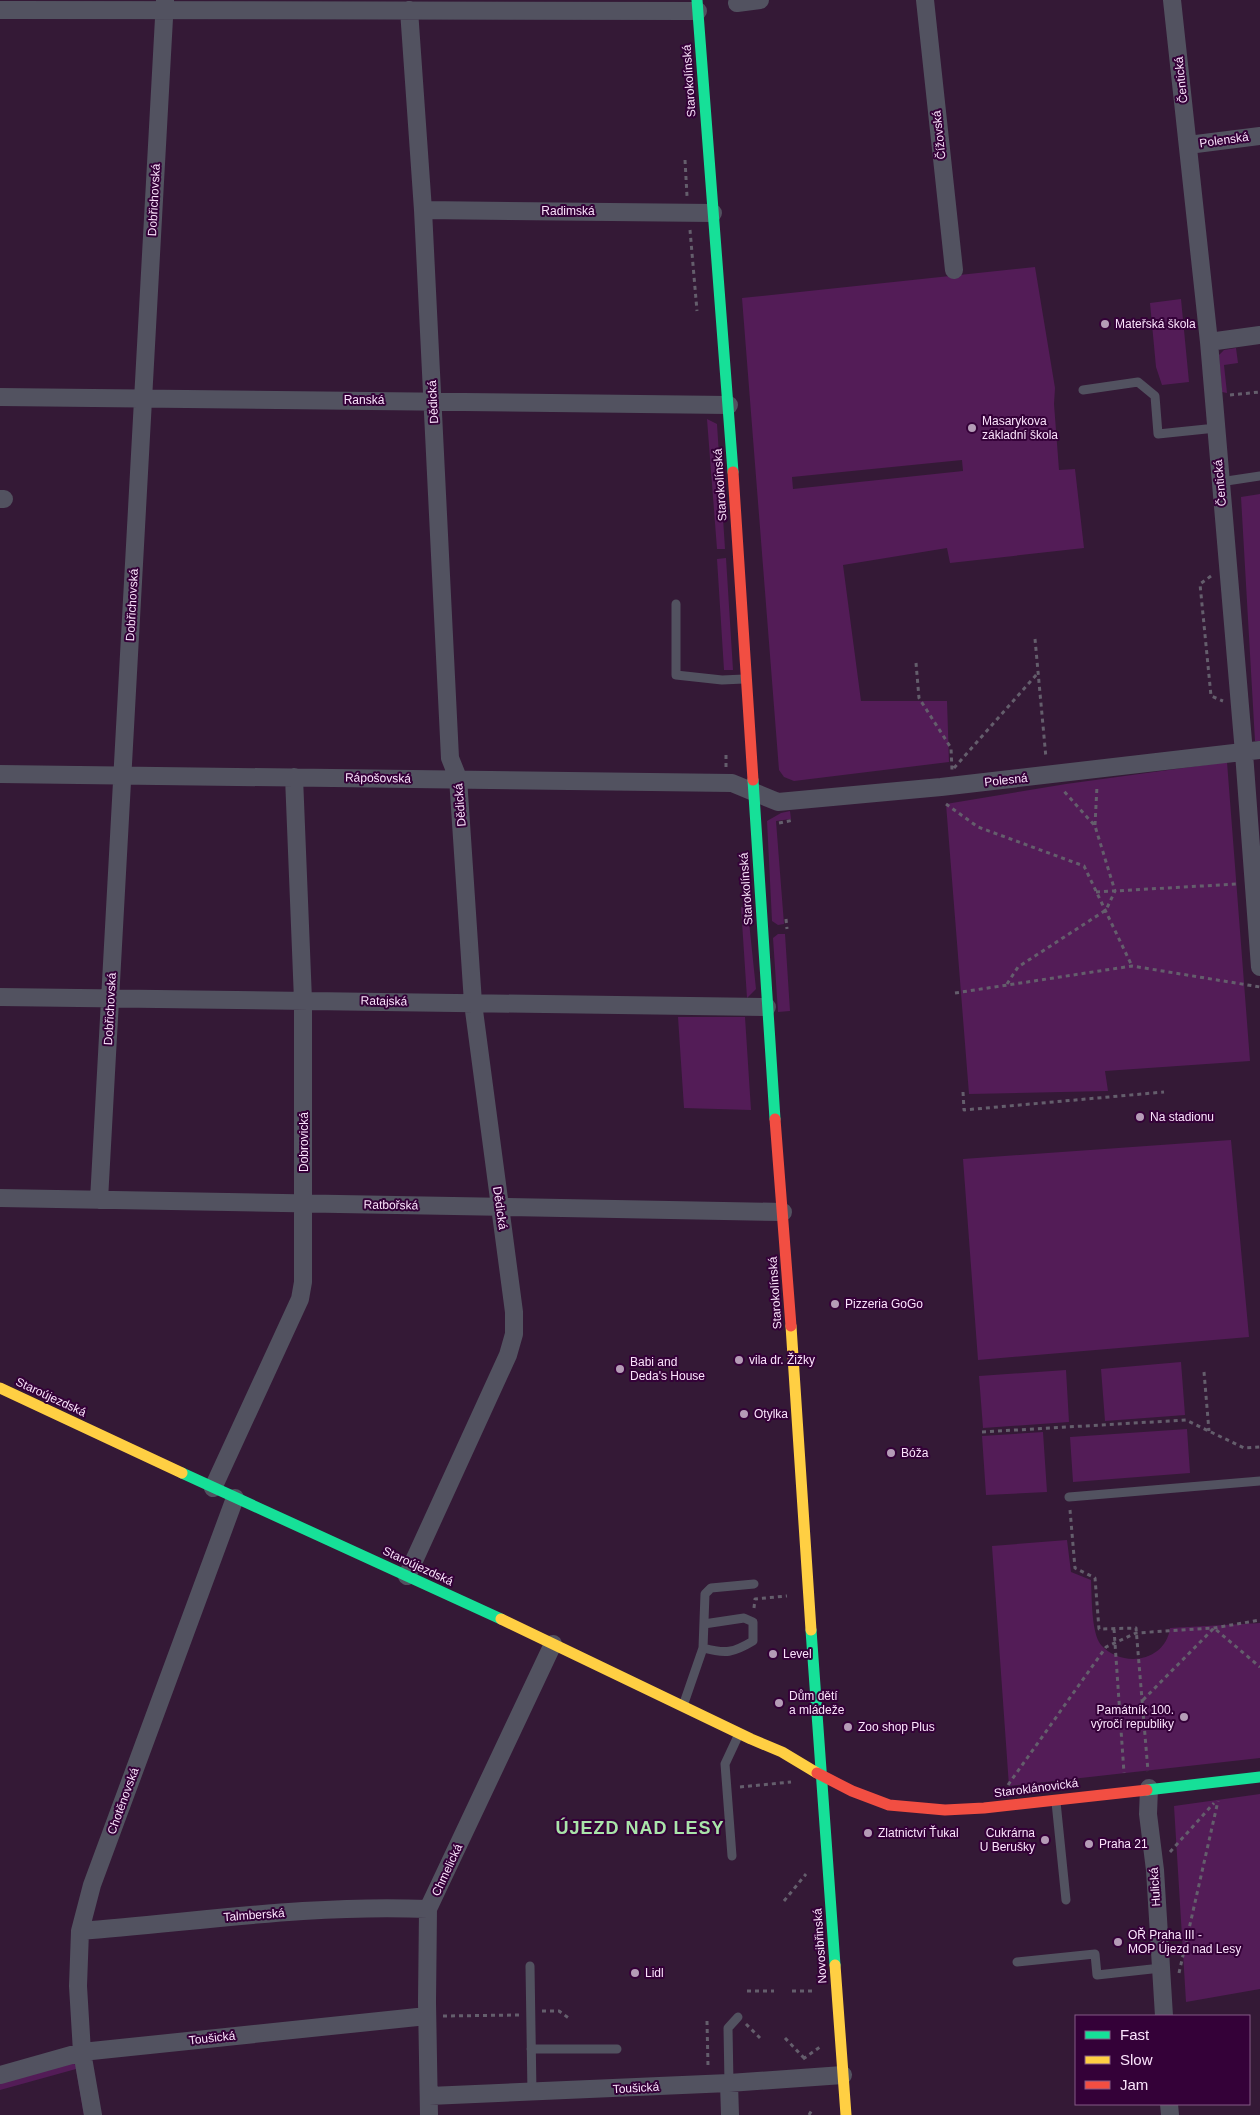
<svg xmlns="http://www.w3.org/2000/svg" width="1260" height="2115" viewBox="0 0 1260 2115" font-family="Helvetica,sans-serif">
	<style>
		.green { fill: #531c57; fill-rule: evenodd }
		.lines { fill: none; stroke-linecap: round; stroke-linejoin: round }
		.path { stroke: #645e6c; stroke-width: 3; stroke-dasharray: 4 4; stroke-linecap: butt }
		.lane { stroke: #525260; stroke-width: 9 }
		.street { stroke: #525260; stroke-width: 18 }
		.fast { stroke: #16e098; stroke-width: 11 }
		.slow { stroke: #ffcf43; stroke-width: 11 }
		.jam { stroke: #f24e42; stroke-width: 11 }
		.poi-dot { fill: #b59cb7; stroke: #340138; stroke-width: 2 }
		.labels { text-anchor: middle; stroke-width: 4; stroke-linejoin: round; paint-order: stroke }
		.street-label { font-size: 12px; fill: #fbe3fc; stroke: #340138 }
		.poi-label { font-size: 12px; fill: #fbe3fc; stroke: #340138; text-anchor: start }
		.district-label { font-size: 18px; font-weight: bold; letter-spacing: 1px; fill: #a9e4a9; stroke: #340138 }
	</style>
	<rect width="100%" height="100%" fill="#341936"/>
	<path class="green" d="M 1035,267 L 1055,388 L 1054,404 L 1059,470 L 1075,469 L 1084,548 L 950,563 L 947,548 L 843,565 L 861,701 L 947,701 L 949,762 L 794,781 L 784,777 L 779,770 L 742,298 ZM 962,460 L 963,471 L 793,489 L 792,477 Z
		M 1181,299 L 1189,382 L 1162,385 L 1156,367 L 1150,303 Z
		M 1236,348 L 1238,363 L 1224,365 L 1227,393 L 1222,392 L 1219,355 L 1224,350 Z
		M 707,419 L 717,424 L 725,549 L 717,549 Z
		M 1260,494 L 1260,741 L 1255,741 L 1241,497 Z
		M 726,558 L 733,670 L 724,670 L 717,559 Z
		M 1227,762 L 1250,1061 L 1105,1071 L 1108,1091 L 969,1094 L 946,804 L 1066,784 Z
		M 790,811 L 791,819 L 776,821 L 784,924 L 778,925 L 772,921 L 767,821 L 781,813 Z
		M 741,907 L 747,909 L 748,912 L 756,989 L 747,998 Z
		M 778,934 L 785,934 L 790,1011 L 778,1012 L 773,938 Z
		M 678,1017 L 745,1017 L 751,1110 L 684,1108 Z
		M 1231,1140 L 1249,1337 L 978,1360 L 963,1159 Z
		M 1181,1362 L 1185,1415 L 1105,1421 L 1101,1369 Z
		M 1066,1370 L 1069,1422 L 983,1428 L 979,1376 Z
		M 1187,1429 L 1190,1473 L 1073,1482 L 1070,1437 Z
		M 1043,1432 L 1047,1492 L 986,1495 L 982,1436 Z
		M 1067,1540 L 1071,1572 L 1091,1580 C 1092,1597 1091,1632 1101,1645 C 1123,1669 1166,1661 1170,1628 L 1260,1623 L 1260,1758 L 1009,1786 L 992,1546 Z
		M 1260,1794 L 1260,1989 L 1186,2002 L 1174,1806 Z
		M 73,2063 L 79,2068 L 88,2115 L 84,2115 L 76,2069 L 0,2090 L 0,2083 Z"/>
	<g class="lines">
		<path class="path" d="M 685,160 L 687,196
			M 690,230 L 697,311
			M 1230,395 L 1260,392
			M 1211,576 L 1200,584 L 1211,696 L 1223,701
			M 1035,639 L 1046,758
			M 916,663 L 919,698 L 951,748 L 952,770
			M 726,767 L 726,751
			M 954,768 L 1038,673
			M 946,804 L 978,827 L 1084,866 L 1132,966
			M 779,823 L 794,820
			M 1095,825 L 1097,786
			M 1096,892 L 1237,884
			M 786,919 L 787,929
			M 1007,984 L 1018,967 L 1106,910 L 1115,891 L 1095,826 L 1062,789
			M 955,993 L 1132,966 L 1260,987
			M 963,1092 L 964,1110 L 1164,1092
			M 1204,1372 L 1209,1431
			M 982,1432 L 1186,1420 L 1244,1448 L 1260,1447
			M 1070,1510 L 1075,1568 L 1095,1578 L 1099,1629 L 1136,1628 L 1148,1771
			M 754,1608 L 755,1599 L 787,1596
			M 1114,1629 L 1124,1773
			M 1143,1700 L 1214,1628 L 1260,1667
			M 1008,1785 L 1106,1647 L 1136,1633 L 1214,1628 L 1260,1620
			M 740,1787 L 791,1782
			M 1170,1852 L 1214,1803
			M 784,1901 L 806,1874
			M 1179,1973 L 1218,1801
			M 747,1991 L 774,1991
			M 792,1991 L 816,1991
			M 542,2011 L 559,2011 L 570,2019
			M 443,2016 L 519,2015
			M 707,2021 L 708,2066
			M 746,2024 L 760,2038
			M 785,2038 L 804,2058
			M 803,2059 L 820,2047
			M 809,2115 L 813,2108"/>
		<path class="lane" d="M 1083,390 L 1138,382 L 1155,396 L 1158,434 L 1216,428
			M 1220,482 L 1260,476
			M 676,604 L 676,675 L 722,680 L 744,679
			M 1069,1497 L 1260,1481
			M 703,1648 C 726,1654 733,1653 753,1641 L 753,1622 L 744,1618 L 704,1624
			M 684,1703 L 703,1648 L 705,1594 L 711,1588 L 754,1584
			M 1056,1802 L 1066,1900
			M 732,1856 L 725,1764 L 739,1734
			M 1017,1962 L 1095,1954 L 1097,1975 L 1161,1968
			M 530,1966 L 532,2093
			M 531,2049 L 617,2049
			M 729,2083 L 728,2028 L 738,2017"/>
		<path class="street" d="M 925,0 L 954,270
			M 1172,0 L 1209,342 L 1244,753 L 1260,967
			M 737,3 L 760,0
			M 0,10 L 698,11
			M 1188,145 L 1260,136
			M 423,210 L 713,213
			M 1209,342 L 1260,335
			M 0,397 L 729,405
			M 0,499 L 4,499
			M 0,774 L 732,783 L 778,802 L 941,787 L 1260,750
			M 0,997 L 767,1007
			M 0,1198 L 783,1212
			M 99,1200 L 165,0
			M 213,1488 L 300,1299 L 303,1282 L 303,1000 L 294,777
			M 407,1576 L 508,1355 L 514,1334 L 514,1312 L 473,1003 L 458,778 L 450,758 L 423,210 L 409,10
			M 1149,1788 L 1148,1814 L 1155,1870 L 1164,2016
			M 80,1931 C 196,1922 312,1904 428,1909
			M 0,2075 L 82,2052 L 427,2016
			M 729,2083 L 730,2115
			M 429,2096 L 729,2083 L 843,2075
			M 1169,2104 L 1170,2115
			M 93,2115 L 82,2052 L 78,1986 L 80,1931 L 92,1885 L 235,1498
			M 429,2115 L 427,2002 L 428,1909 L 553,1644"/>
		<path class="fast" d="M 697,0 L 733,472
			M 753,780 L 775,1119
			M 182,1473 L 501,1619
			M 811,1630 L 835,1965
			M 1147,1790 L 1260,1777"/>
		<path class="slow" d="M 791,1326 L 811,1630
			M 0,1388 L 182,1473
			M 501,1619 L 751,1739 L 782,1752 L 817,1773
			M 835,1965 L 846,2115"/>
		<path class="jam" d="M 733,472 L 753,780
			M 775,1119 L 791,1326
			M 817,1773 L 852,1791 L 889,1805 L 945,1810 L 984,1808 L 1147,1790"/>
	</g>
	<g class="poi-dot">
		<circle cx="1105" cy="324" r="5"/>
		<circle cx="972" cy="428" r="5"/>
		<circle cx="1140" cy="1117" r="5"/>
		<circle cx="835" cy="1304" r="5"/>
		<circle cx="739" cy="1360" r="5"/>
		<circle cx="620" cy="1369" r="5"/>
		<circle cx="744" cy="1414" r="5"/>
		<circle cx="891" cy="1453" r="5"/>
		<circle cx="773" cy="1654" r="5"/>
		<circle cx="779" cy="1703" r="5"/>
		<circle cx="1184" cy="1717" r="5"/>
		<circle cx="848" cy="1727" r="5"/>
		<circle cx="868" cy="1833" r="5"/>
		<circle cx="1045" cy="1840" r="5"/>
		<circle cx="1089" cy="1844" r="5"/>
		<circle cx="1118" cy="1942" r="5"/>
		<circle cx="635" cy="1973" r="5"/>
	</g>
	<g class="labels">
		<g class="street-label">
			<text transform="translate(1181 80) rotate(-96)" y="4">Čentická</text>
			<text transform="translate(689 81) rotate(-94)" y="4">Starokolínská</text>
			<text transform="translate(939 135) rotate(-96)" y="4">Čížovská</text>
			<text transform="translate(1224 140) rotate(-8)" y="4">Polenská</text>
			<text transform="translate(154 200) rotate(-87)" y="4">Dobřichovská</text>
			<text x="568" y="215">Radimská</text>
			<text x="364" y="404">Ranská</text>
			<text transform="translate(433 402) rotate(-93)" y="4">Dědická</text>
			<text transform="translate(1220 483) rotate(-95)" y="4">Čentická</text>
			<text transform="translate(720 485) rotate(-94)" y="4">Starokolínská</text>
			<text transform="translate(132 605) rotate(-87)" y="4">Dobřichovská</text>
			<text transform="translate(378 778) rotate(1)" y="4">Rápošovská</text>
			<text transform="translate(1006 780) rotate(-6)" y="4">Polesná</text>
			<text transform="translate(460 805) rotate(-95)" y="4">Dědická</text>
			<text transform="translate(746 889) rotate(-94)" y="4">Starokolínská</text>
			<text transform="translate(384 1001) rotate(1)" y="4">Ratajská</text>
			<text transform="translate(110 1009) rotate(-87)" y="4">Dobřichovská</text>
			<text transform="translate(304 1142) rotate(-90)" y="4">Dobrovická</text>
			<text transform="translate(391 1205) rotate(1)" y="4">Ratbořská</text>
			<text transform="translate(500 1208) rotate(82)" y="4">Dědická</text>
			<text transform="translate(775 1293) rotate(-94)" y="4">Starokolínská</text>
			<text transform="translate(51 1397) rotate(25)" y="4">Staroújezdská</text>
			<text transform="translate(418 1566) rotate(25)" y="4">Staroújezdská</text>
			<text transform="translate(1036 1788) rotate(-7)" y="4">Staroklánovická</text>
			<text transform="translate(123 1801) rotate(-70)" y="4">Chotěnovská</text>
			<text transform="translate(447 1870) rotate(-65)" y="4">Chmelická</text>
			<text transform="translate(1155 1887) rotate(-94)" y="4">Hulická</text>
			<text transform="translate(254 1915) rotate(-4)" y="4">Talmberská</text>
			<text transform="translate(820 1946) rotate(-94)" y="4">Novosibřinská</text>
			<text transform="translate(212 2038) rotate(-6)" y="4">Toušická</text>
			<text transform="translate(636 2088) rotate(-3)" y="4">Toušická</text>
		</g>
		<g class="poi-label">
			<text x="1115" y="328">Mateřská škola</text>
			<text x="982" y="425">Masarykova<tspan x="982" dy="14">základní škola</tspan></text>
			<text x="1150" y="1121">Na stadionu</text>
			<text x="845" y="1308">Pizzeria GoGo</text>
			<text x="749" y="1364">vila dr. Žižky</text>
			<text x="630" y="1366">Babi and<tspan x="630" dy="14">Deda's House</tspan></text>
			<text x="754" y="1418">Otylka</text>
			<text x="901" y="1457">Bóža</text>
			<text x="783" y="1658">Level</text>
			<text x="789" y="1700">Dům dětí<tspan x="789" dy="14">a mládeže</tspan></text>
			<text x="1174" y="1714" text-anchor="end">Památník 100.<tspan x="1174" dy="14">výročí republiky</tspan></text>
			<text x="858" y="1731">Zoo shop Plus</text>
			<text x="878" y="1837">Zlatnictví Ťukal</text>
			<text x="1035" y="1837" text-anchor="end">Cukrárna<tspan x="1035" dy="14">U Berušky</tspan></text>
			<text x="1099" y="1848">Praha 21</text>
			<text x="1128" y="1939">OŘ Praha III -<tspan x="1128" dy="14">MOP Újezd nad Lesy</tspan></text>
			<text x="645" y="1977">Lidl</text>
		</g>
		<g class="district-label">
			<text x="640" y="1834">ÚJEZD NAD LESY</text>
		</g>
	</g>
	<rect x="1075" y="2015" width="175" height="90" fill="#340138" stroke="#845b86"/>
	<rect x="1085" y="2031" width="25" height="8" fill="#16e098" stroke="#845b86"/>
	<text x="1120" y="2040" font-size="15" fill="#fbe3fc">Fast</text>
	<rect x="1085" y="2056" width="25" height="8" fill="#ffcf43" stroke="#845b86"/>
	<text x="1120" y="2065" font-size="15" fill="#fbe3fc">Slow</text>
	<rect x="1085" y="2081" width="25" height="8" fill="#f24e42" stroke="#845b86"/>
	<text x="1120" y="2090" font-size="15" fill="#fbe3fc">Jam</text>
</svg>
